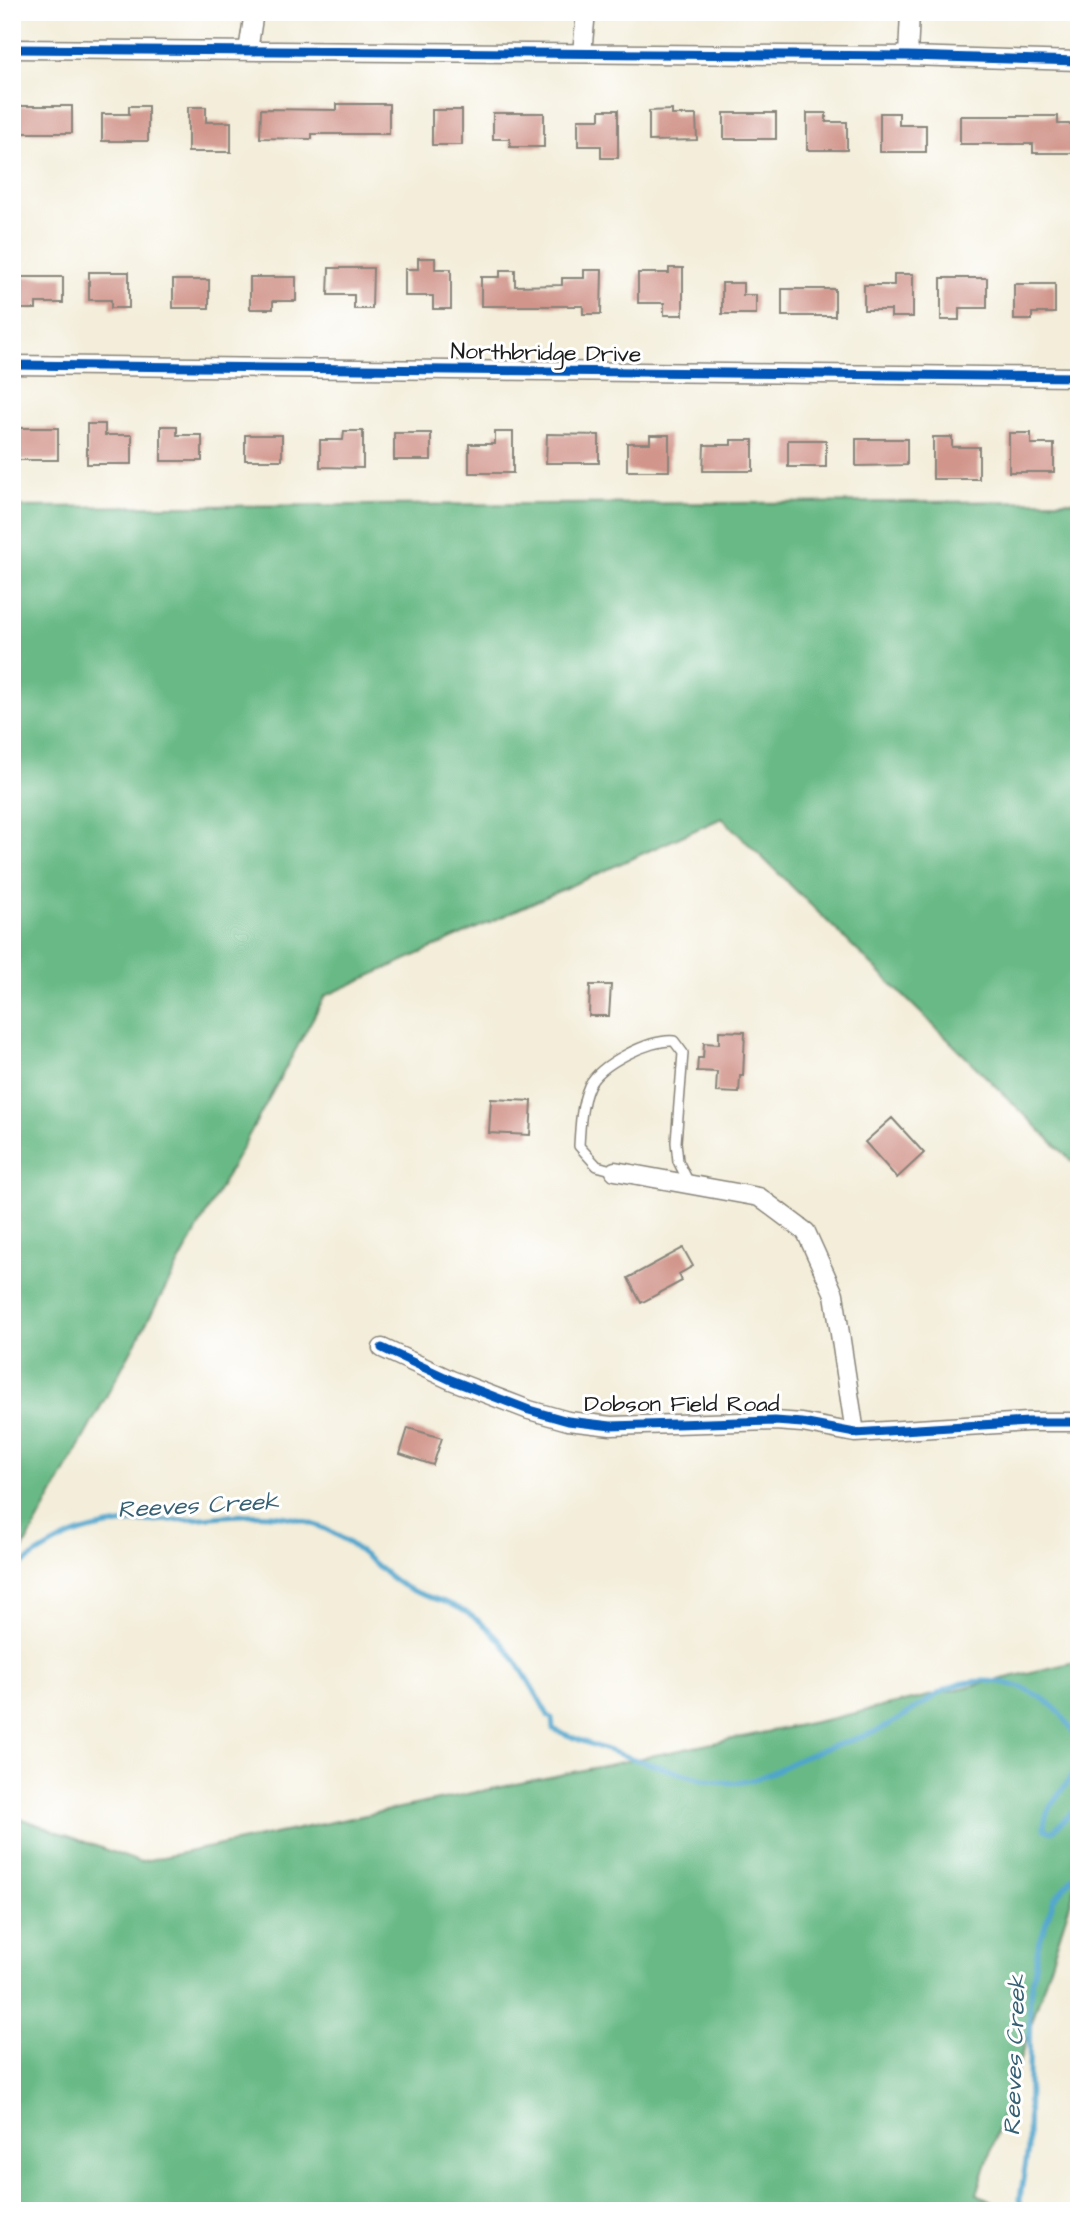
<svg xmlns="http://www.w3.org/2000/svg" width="1091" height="2223" viewBox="0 0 1091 2223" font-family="'Architects Daughter',sans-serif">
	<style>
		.forest { fill: #67b985; stroke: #426a50; stroke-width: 2 }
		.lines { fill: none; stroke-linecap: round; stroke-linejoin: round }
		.stream { stroke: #4fa5cc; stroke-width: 5 }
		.building { fill: #d1958b }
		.service-casing { stroke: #88847a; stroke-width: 12 }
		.minor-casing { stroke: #88847a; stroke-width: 21 }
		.service { stroke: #fff; stroke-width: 9 }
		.minor { stroke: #fff; stroke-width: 18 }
		.cycleway-casing { stroke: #fff; stroke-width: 13 }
		.cycleway { stroke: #0057b8; stroke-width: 9 }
		.labels { text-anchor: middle; stroke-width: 6; stroke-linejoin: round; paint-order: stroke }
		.street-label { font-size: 23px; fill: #1c1c1c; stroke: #fff }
		.water-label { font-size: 24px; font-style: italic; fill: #366074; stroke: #fff }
	</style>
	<rect width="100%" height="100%" fill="#fff"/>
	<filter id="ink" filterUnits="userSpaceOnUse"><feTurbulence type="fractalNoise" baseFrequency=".0143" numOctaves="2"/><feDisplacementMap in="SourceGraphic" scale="14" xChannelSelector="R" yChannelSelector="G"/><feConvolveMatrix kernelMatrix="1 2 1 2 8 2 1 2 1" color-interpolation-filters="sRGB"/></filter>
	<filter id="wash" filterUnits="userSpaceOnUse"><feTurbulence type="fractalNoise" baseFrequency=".00686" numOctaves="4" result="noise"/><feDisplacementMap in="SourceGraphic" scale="28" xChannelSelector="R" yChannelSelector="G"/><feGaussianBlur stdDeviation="1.57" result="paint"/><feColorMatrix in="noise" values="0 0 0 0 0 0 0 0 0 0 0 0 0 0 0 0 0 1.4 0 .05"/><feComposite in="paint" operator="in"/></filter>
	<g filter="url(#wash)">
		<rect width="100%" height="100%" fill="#f3edd9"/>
		<path class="forest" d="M 1079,501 L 1079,1168 L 722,818 L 325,996 L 12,1569 L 12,507 Z
			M 1079,1661 L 1079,1875 L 977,2194 L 1013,2211 L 12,2211 L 12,1815 L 139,1862 L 834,1718 Z"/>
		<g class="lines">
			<path class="stream" d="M 12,1572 C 30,1558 49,1545 71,1536 C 109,1521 151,1521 192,1519 C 218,1517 246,1513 272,1515 C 288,1516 304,1520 318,1526 C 350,1538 373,1565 400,1584 C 416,1595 433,1597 450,1604 C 500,1625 524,1672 549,1717 L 552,1718 L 553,1729 C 593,1747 632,1759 674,1771 C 696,1777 718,1785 742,1782 C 767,1778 788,1763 811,1754 C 834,1745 858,1739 881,1729 C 904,1718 923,1702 945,1690 C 973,1675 1010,1680 1037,1695 C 1052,1703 1070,1721 1075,1738 C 1088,1784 1044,1793 1044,1829 L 1052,1832 L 1079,1805
				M 1021,2211 L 1020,2198 L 1028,2149 L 1030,1997 L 1038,1947 L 1054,1899 L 1079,1871"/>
		</g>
		<g id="blocks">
			<path class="building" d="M 337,104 L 389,104 L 389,134 L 312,134 L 312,139 L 260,138 L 261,109 L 337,110 Z
				M 20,106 L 72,106 L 72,133 L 20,133 Z
				M 129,106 L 148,106 L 148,141 L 102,141 L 102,114 L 129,114 Z
				M 188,107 L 206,107 L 206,122 L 231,122 L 231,152 L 188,152 Z
				M 432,110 L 462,110 L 462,145 L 432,145 Z
				M 600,110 L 618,110 L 618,158 L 601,158 L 601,146 L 578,146 L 578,119 L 600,119 Z
				M 672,110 L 672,115 L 696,115 L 697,140 L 649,141 L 649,111 Z
				M 493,113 L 544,113 L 544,147 L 510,147 L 510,139 L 493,139 Z
				M 724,113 L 776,113 L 776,139 L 724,139 Z
				M 807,113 L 826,113 L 826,122 L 847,122 L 847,150 L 807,150 Z
				M 880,113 L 899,113 L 899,125 L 926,125 L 926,152 L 880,152 Z
				M 960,116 L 1058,116 L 1058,124 L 1079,124 L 1079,153 L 1033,153 L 1033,144 L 960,144 Z
				M 418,258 L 435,258 L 435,269 L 451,269 L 451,309 L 433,309 L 433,296 L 405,296 L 405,269 L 418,269 Z
				M 329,268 L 373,268 L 372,309 L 354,309 L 354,295 L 328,295 Z
				M 669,268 L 683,268 L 683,315 L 664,315 L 664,303 L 638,303 L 638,273 L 669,273 Z
				M 500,270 L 515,270 L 515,286 L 562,285 L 562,278 L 584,278 L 584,270 L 602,270 L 601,314 L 583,314 L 583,306 L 481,306 L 481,277 L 500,277 Z
				M 89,272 L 129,272 L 129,308 L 111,308 L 111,300 L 89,300 Z
				M 894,274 L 913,274 L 913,317 L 891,317 L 891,310 L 864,310 L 864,285 L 894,285 Z
				M 14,277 L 63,277 L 63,303 L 36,303 L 36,309 L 14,309 Z
				M 250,277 L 296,277 L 296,301 L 273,301 L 273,309 L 250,309 Z
				M 941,278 L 987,278 L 987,308 L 959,308 L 959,320 L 941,320 Z
				M 173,280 L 209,280 L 209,308 L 173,308 Z
				M 722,283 L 743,283 L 743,295 L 756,295 L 756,314 L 722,314 Z
				M 1014,284 L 1055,284 L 1055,313 L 1032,313 L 1032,320 L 1014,320 Z
				M 782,289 L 835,289 L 835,316 L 782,316 Z
				M 87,424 L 105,424 L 105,435 L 132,435 L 132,464 L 87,464 Z
				M 161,426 L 177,426 L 177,435 L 202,435 L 202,461 L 161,461 Z
				M 16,428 L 58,428 L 58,460 L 16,460 Z
				M 344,431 L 363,431 L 363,468 L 320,467 L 320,440 L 343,440 Z
				M 495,432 L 513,432 L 513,473 L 469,473 L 469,444 L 495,444 Z
				M 394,433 L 431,433 L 431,460 L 394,460 Z
				M 1009,433 L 1031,433 L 1031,444 L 1054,444 L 1054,472 L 1009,472 Z
				M 547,434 L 599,435 L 599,463 L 546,463 Z
				M 245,435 L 282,435 L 282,460 L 245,460 Z
				M 650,435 L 669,435 L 669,471 L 627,471 L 627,443 L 650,443 Z
				M 933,437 L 952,437 L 952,447 L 979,447 L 979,479 L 933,479 Z
				M 856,439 L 907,439 L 907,465 L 856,466 Z
				M 731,440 L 753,440 L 753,471 L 703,471 L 704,445 L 731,445 Z
				M 788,440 L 826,440 L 826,467 L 788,467 Z
				M 590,985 L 611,985 L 609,1016 L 589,1016 Z
				M 719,1031 L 745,1032 L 743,1076 L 740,1076 L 739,1093 L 716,1092 L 717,1072 L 697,1071 L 698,1058 L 703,1058 L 704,1043 L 719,1044 Z
				M 491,1099 L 532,1101 L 530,1135 L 489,1133 Z
				M 892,1118 L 924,1153 L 897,1178 L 865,1142 Z
				M 683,1248 L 693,1266 L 679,1274 L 682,1281 L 641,1303 L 628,1278 Z
				M 408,1428 L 442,1438 L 433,1465 L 400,1454 Z"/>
		</g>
	</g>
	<g filter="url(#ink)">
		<use href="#blocks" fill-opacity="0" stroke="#88847a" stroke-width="2"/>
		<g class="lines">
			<g class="service-casing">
				<path id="service" d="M 615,1171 L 597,1166 L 579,1146 C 580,1127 581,1104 589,1086 C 600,1064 650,1039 674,1041 L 683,1053 L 676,1142 L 678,1161 L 689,1183"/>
			</g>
			<g class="minor-casing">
				<path id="minor" d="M 12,49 L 908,56 L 1079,61
					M 248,51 L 254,12
					M 582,53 L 586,12
					M 908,56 L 910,12
					M 12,365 L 1079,377
					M 615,1171 L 759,1197 L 806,1232 L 834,1294 L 855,1433
					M 382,1348 L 451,1380 L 529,1410 L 568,1421 L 611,1426 L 775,1421 L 802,1423 L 855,1433 L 1028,1422 L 1079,1422"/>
			</g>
			<use href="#service" class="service"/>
			<use href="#minor" class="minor"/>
			<g class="cycleway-casing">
				<path id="cycleway" d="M 12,49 L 908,56 L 1079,61
					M 12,365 L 1079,377
					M 382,1348 L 451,1380 L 529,1410 L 568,1421 L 611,1426 L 775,1421 L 802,1423 L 855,1433 L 1028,1422 L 1079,1422"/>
			</g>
			<use href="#cycleway" class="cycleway"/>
		</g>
	</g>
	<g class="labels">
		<g class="street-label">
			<text transform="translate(546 352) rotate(1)" y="8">Northbridge Drive</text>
			<text x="682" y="1411">Dobson Field Road</text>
		</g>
		<g class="water-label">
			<text transform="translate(198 1505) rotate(-3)" y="8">Reeves Creek</text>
			<text transform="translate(1014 2055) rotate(-88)" y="8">Reeves Creek</text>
		</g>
	</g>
	<rect width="1091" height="2223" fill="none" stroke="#fff" stroke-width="42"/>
</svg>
